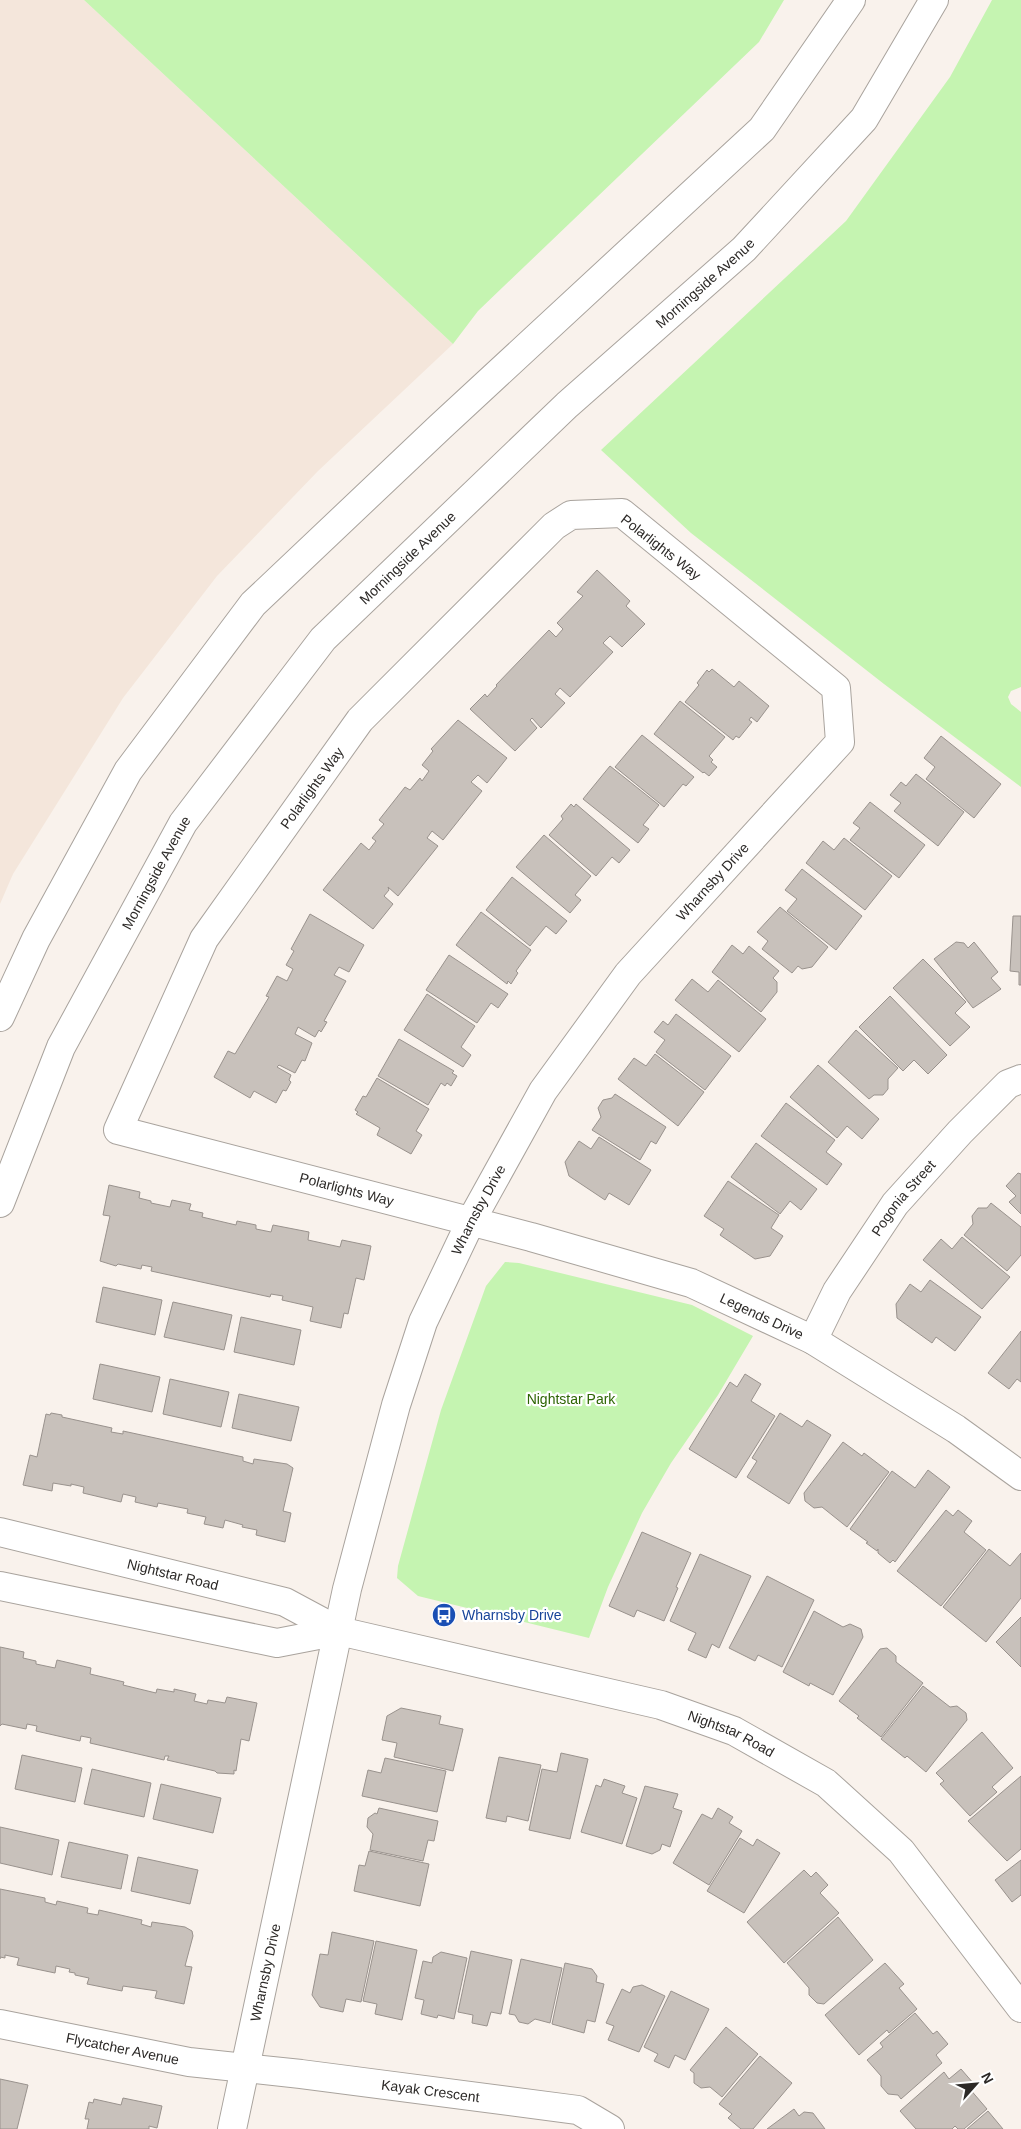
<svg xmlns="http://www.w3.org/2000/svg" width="1021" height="2129" viewBox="0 0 1021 2129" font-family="Helvetica,sans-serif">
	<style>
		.built { fill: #f4e6db }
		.green { fill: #c5f4b1 }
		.building { fill: #c8c1bb; stroke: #99928d }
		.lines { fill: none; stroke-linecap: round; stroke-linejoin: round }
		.minor-casing { stroke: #a9a39d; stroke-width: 30 }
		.major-casing { stroke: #a9a39d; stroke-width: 30 }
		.minor { stroke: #fff; stroke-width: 28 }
		.major { stroke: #fff; stroke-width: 28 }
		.labels { text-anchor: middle; stroke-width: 4.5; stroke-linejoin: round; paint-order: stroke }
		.street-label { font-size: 14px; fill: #2c2927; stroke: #fff }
		.park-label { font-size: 14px; fill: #2e6504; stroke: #fff }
		.transit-label { font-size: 14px; fill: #164399; stroke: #fff; text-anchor: start }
	</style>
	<rect width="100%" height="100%" fill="#f9f2ec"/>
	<path class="built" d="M 0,0 L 84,0 L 453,344 L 318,471 L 217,576 L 123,698 L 13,874 L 0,904 Z"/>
	<path class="green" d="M 84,0 L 784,0 L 759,42 L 478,311 L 453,344 Z
		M 992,0 L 1021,0 L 1021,687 L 1011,691 L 1008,697 L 1011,704 L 1021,712 L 1021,787 L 884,684 L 691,533 L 601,450 L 846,221 L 950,77 Z
		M 505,1262 L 519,1263 L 692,1305 L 753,1336 L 718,1395 L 671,1463 L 642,1513 L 608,1587 L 589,1638 L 418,1596 L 397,1578 L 398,1566 L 441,1410 L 486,1286 Z"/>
	<path class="building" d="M 597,570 L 630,601 L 626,606 L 645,624 L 622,647 L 610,636 L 603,643 L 613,652 L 570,697 L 560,688 L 555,694 L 565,703 L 541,728 L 532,718 L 530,720 L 537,728 L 515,751 L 470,709 L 485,694 L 487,697 L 497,686 L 496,685 L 549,630 L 556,637 L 563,629 L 557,623 L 583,596 L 577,592 Z
		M 712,669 L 734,687 L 739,681 L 769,706 L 757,722 L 751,717 L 749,720 L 752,722 L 739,738 L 736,736 L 733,740 L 685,702 L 699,685 L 697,683 L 707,670 L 709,672 Z
		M 680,701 L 725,737 L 709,756 L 713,760 L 711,762 L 717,767 L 709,776 L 704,772 L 703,773 L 654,734 Z
		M 458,720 L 507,758 L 487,783 L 478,775 L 471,782 L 482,791 L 443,840 L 432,831 L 427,838 L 438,846 L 398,896 L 388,887 L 389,890 L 384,896 L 393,904 L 373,929 L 323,890 L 361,843 L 369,850 L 376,841 L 372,838 L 384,824 L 379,820 L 405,787 L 410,790 L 420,778 L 422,781 L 429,771 L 422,765 L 433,751 L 431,749 Z
		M 642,735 L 694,777 L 686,786 L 683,784 L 664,807 L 615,767 Z
		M 941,736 L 1001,784 L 974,818 L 926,779 L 935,767 L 924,758 Z
		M 610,766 L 659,805 L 643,825 L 649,829 L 638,843 L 583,799 Z
		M 916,774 L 964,812 L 938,846 L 894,811 L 901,803 L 890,795 L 901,782 L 906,786 Z
		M 870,802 L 925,845 L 899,878 L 850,840 L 860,828 L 853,823 Z
		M 571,804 L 574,807 L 576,804 L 630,850 L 619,863 L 612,857 L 596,876 L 549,835 L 563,819 L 561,816 Z
		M 544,835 L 591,876 L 575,895 L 581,900 L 570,913 L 516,867 Z
		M 844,838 L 892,876 L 865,910 L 806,863 L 823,841 L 834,850 Z
		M 802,869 L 862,916 L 836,950 L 787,911 L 797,899 L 785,890 Z
		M 512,877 L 567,921 L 556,934 L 546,926 L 530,946 L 486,910 Z
		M 780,907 L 828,947 L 812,967 L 802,969 L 798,966 L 792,973 L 762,949 L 768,941 L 757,932 Z
		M 481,912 L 531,950 L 516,971 L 518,973 L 511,984 L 508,981 L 507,984 L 456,945 Z
		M 310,914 L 364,945 L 349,972 L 339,967 L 334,975 L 346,981 L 324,1021 L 327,1022 L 321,1032 L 319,1030 L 315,1037 L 298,1027 L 295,1034 L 312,1043 L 305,1061 L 302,1060 L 295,1073 L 279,1065 L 277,1067 L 291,1075 L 289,1080 L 291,1082 L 286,1091 L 283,1090 L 276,1103 L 254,1091 L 250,1098 L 214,1077 L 228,1051 L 235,1054 L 269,997 L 266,996 L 277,976 L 287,981 L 293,969 L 286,965 L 294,951 L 291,949 Z
		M 1013,916 L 1021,916 L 1021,985 L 1019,985 L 1019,972 L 1010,971 Z
		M 956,942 L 964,943 L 968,948 L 974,942 L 998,972 L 991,978 L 1001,989 L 973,1008 L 934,959 Z
		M 732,945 L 743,954 L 749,946 L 779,971 L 773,978 L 777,982 L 777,992 L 761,1012 L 712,972 Z
		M 449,955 L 508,994 L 498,1008 L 491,1003 L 477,1023 L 426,990 Z
		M 923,959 L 966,1002 L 955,1013 L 970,1027 L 950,1046 L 893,988 Z
		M 692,979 L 708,992 L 718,980 L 766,1019 L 739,1052 L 675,1000 Z
		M 427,994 L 475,1026 L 461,1047 L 471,1055 L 463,1067 L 404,1030 Z
		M 890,996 L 947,1055 L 928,1074 L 914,1060 L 903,1071 L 859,1027 Z
		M 676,1014 L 731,1056 L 705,1090 L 656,1052 L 665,1040 L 654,1032 L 663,1021 L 668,1025 Z
		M 856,1030 L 898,1068 L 888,1079 L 888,1089 L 883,1095 L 874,1095 L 869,1099 L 828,1062 Z
		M 399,1039 L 454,1071 L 452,1073 L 457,1076 L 451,1086 L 447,1083 L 445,1086 L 441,1083 L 428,1105 L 378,1076 Z
		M 655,1054 L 704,1092 L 678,1126 L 618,1079 L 634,1058 L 646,1066 Z
		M 818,1065 L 879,1119 L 862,1139 L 847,1126 L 837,1138 L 790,1097 Z
		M 377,1078 L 429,1109 L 416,1131 L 422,1135 L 411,1154 L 377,1135 L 380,1128 L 356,1114 L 358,1112 L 355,1110 L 363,1096 L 366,1097 Z
		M 615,1094 L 666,1127 L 656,1144 L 651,1141 L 640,1160 L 592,1130 L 601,1117 L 598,1108 L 603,1100 L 612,1098 Z
		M 786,1103 L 835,1140 L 826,1152 L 842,1164 L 827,1185 L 761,1136 Z
		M 599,1137 L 651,1170 L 629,1205 L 609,1193 L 605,1200 L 569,1176 L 565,1162 L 579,1141 L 591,1149 Z
		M 756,1143 L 817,1189 L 801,1210 L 790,1201 L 780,1214 L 731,1177 Z
		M 1018,1173 L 1021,1174 L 1021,1214 L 1009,1202 L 1016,1196 L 1006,1186 Z
		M 728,1181 L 779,1215 L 771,1228 L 783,1236 L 770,1256 L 755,1259 L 720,1235 L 724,1229 L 704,1216 Z
		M 109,1185 L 140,1192 L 139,1198 L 151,1201 L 151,1203 L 170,1207 L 172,1200 L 191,1204 L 189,1210 L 203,1213 L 202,1217 L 236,1225 L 237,1221 L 256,1225 L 256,1229 L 271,1232 L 273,1225 L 309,1232 L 308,1240 L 340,1247 L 342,1240 L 371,1246 L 364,1280 L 356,1278 L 348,1314 L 344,1313 L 341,1328 L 310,1321 L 313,1307 L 282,1300 L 283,1296 L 271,1294 L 270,1297 L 151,1271 L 152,1267 L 142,1265 L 141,1269 L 118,1264 L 116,1266 L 100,1261 L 110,1216 L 103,1215 Z
		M 991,1203 L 1021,1227 L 1021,1255 L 1007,1271 L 964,1235 L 973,1224 L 972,1216 L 978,1208 L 987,1208 Z
		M 962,1237 L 1010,1277 L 982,1309 L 923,1260 L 941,1239 L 952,1249 Z
		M 930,1280 L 981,1317 L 955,1351 L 936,1337 L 932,1343 L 897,1318 L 896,1304 L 910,1284 L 921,1292 Z
		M 103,1287 L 162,1300 L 155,1335 L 96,1322 Z
		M 173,1302 L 232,1315 L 224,1350 L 164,1337 Z
		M 241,1317 L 301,1330 L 294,1365 L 234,1352 Z
		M 1021,1331 L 1021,1382 L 1017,1379 L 1009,1389 L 988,1373 Z
		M 100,1364 L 160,1377 L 152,1412 L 93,1399 Z
		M 745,1374 L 761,1384 L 751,1401 L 775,1416 L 736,1478 L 689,1449 L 730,1382 L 737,1387 Z
		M 170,1379 L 229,1392 L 221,1427 L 163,1414 Z
		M 239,1394 L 299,1407 L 291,1441 L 232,1428 Z
		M 51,1413 L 62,1415 L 62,1417 L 112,1428 L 111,1432 L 123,1434 L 123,1431 L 243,1457 L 243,1461 L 253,1464 L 254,1459 L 287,1464 L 293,1468 L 283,1511 L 291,1513 L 285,1542 L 256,1535 L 257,1530 L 242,1527 L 243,1525 L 225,1520 L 223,1528 L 204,1524 L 206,1517 L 187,1513 L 188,1509 L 158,1503 L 157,1507 L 135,1502 L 136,1497 L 123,1494 L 121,1502 L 83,1493 L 84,1487 L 71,1484 L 71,1486 L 53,1483 L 52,1491 L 23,1485 L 30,1455 L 37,1457 L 46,1414 L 50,1415 Z
		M 780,1413 L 802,1427 L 807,1420 L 831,1435 L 789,1504 L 747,1477 L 757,1461 L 752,1458 Z
		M 843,1442 L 862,1456 L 864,1453 L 889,1472 L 847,1527 L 822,1507 L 814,1508 L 805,1501 L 804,1493 Z
		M 928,1470 L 950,1487 L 895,1562 L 893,1560 L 890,1563 L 878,1553 L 878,1549 L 877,1551 L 866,1543 L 868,1542 L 850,1529 L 892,1471 L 915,1488 Z
		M 946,1510 L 953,1516 L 958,1510 L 972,1521 L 964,1532 L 986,1550 L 941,1606 L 897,1571 Z
		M 642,1532 L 691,1553 L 676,1587 L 678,1588 L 664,1621 L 637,1610 L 634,1617 L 609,1606 Z
		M 989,1549 L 1010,1566 L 1021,1553 L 1021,1598 L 986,1642 L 943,1607 Z
		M 700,1554 L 751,1576 L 719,1648 L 712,1644 L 706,1658 L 688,1650 L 696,1633 L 670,1621 Z
		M 767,1576 L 814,1600 L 782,1667 L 758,1655 L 755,1661 L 729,1648 Z
		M 814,1611 L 843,1627 L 850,1624 L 861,1629 L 863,1637 L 833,1695 L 810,1683 L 809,1686 L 783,1672 Z
		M 1021,1617 L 1021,1667 L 996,1642 Z
		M 0,1647 L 24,1652 L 23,1658 L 36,1661 L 36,1664 L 55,1668 L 57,1660 L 91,1668 L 90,1674 L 124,1682 L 123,1685 L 156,1693 L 157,1689 L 174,1692 L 174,1689 L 196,1694 L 194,1701 L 207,1704 L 208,1700 L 225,1703 L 227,1697 L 257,1703 L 249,1741 L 241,1739 L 236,1771 L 234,1770 L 234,1774 L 217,1773 L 215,1771 L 167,1760 L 169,1756 L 165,1756 L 164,1760 L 90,1743 L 91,1738 L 81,1736 L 80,1741 L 36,1731 L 37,1726 L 27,1724 L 26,1729 L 2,1724 L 0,1726 Z
		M 887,1648 L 896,1656 L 896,1662 L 923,1683 L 881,1737 L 857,1718 L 859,1716 L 839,1701 L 880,1649 Z
		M 923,1686 L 950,1707 L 957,1706 L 966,1713 L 967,1720 L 926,1772 L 907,1756 L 905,1758 L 881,1739 Z
		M 401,1708 L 441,1716 L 439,1724 L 463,1729 L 453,1771 L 394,1757 L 397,1743 L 382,1740 L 387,1716 Z
		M 982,1732 L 1013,1768 L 992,1787 L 997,1792 L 970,1816 L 940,1784 L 944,1781 L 936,1773 Z
		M 561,1753 L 588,1759 L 570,1839 L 529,1830 L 542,1769 L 557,1772 Z
		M 22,1755 L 82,1768 L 75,1802 L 15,1789 Z
		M 499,1757 L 541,1765 L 528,1821 L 507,1816 L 506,1822 L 486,1818 Z
		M 385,1758 L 446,1771 L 437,1812 L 362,1796 L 368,1770 L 381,1773 Z
		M 92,1769 L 151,1783 L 144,1817 L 84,1804 Z
		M 1021,1776 L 1021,1849 L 1007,1861 L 968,1821 Z
		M 604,1779 L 625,1786 L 622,1793 L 637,1798 L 622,1844 L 581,1832 L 596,1785 L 601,1787 Z
		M 161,1784 L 221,1798 L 213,1833 L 153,1819 Z
		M 645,1786 L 678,1794 L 673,1808 L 682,1811 L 670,1847 L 662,1844 L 660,1850 L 652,1854 L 626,1846 Z
		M 379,1808 L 438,1821 L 434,1841 L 428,1840 L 423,1861 L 370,1850 L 373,1834 L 367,1827 L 368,1818 L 375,1813 L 377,1814 Z
		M 718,1808 L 733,1817 L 729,1823 L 742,1831 L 709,1885 L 673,1863 L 702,1814 L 712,1819 Z
		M 0,1827 L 59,1840 L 52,1875 L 0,1863 Z
		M 740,1838 L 753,1846 L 757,1839 L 780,1853 L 744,1913 L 707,1891 Z
		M 69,1842 L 128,1855 L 121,1889 L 61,1877 Z
		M 369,1851 L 429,1864 L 420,1906 L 354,1891 L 359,1865 L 365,1866 Z
		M 138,1857 L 198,1870 L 190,1904 L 131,1891 Z
		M 1021,1860 L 1021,1895 L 1012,1902 L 995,1880 Z
		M 804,1870 L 811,1877 L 816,1872 L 828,1885 L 820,1893 L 839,1913 L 784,1963 L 747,1922 Z
		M 0,1889 L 45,1898 L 45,1902 L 56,1905 L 57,1901 L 88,1908 L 87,1913 L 98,1915 L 99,1910 L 142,1920 L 141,1924 L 151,1927 L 152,1922 L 185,1927 L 192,1931 L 193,1936 L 185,1966 L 192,1967 L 184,2004 L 155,1998 L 157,1991 L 123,1986 L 122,1991 L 87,1984 L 89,1978 L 75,1975 L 75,1973 L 69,1972 L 70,1969 L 56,1966 L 55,1973 L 17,1965 L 19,1958 L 5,1955 L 5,1958 L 0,1957 L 0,1959 Z
		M 838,1917 L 873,1960 L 824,2004 L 817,2003 L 809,1995 L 809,1988 L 787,1963 Z
		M 332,1932 L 374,1941 L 361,2002 L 346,1999 L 343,2012 L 320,2007 L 312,1995 L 320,1954 L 328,1955 Z
		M 376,1941 L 417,1950 L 402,2020 L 375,2014 L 377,2004 L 363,2001 Z
		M 471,1951 L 512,1960 L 501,2014 L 491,2012 L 487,2026 L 472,2023 L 473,2015 L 458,2012 Z
		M 441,1952 L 467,1958 L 454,2019 L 438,2015 L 437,2018 L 421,2014 L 424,2000 L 415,1998 L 423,1961 L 432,1963 L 433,1957 Z
		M 521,1959 L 562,1968 L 550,2023 L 535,2019 L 528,2024 L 519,2022 L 515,2015 L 509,2014 Z
		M 565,1963 L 592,1969 L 597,1976 L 596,1982 L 604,1984 L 595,2022 L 587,2020 L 584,2033 L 552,2024 Z
		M 885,1963 L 904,1984 L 899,1988 L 917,2009 L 889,2033 L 887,2030 L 859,2055 L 825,2015 Z
		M 642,1985 L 665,1996 L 639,2052 L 608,2040 L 614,2026 L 606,2023 L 622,1989 L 630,1993 L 633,1987 Z
		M 671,1991 L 709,2009 L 685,2060 L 675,2055 L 669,2068 L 654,2061 L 658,2054 L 644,2047 Z
		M 915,2013 L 933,2034 L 937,2031 L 948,2044 L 936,2055 L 942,2063 L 901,2099 L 898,2095 L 888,2094 L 881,2086 L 881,2076 L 867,2060 L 883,2047 L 880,2043 Z
		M 726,2027 L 758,2054 L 722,2097 L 710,2087 L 701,2088 L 694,2083 L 694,2073 L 690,2070 Z
		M 760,2056 L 792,2083 L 753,2129 L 741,2129 L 728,2118 L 732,2114 L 719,2104 Z
		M 961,2069 L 974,2084 L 969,2088 L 987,2109 L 964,2129 L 958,2129 L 955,2126 L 952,2129 L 916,2129 L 900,2111 L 944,2072 L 949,2079 Z
		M 0,2079 L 28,2085 L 17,2129 L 0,2129 Z
		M 123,2098 L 162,2106 L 157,2128 L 149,2126 L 149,2129 L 87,2129 L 89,2119 L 85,2119 L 89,2102 L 93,2103 L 94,2099 L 121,2105 Z
		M 794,2109 L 799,2116 L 804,2112 L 813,2113 L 825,2129 L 767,2129 Z
		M 988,2111 L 1003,2129 L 967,2129 Z"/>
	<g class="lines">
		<g class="minor-casing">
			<g id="minor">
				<path id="s1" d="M 813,1340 L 837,1291 L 895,1204 L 960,1132 L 1008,1084 L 1021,1079"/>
				<path id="s2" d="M 0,1532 L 285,1602 L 339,1631 L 661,1705 L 734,1731 L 826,1783 L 901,1851 L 1021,2008"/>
				<path d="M 0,1586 L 277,1643 L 339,1631"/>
				<path id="s3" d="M 0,2024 L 189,2062 L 301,2074 L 578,2110 L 610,2129"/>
				<path id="s4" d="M 232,2129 L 347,1589 L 396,1405 L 423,1322 L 471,1221 L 543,1091 L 628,974 L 840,742 L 836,688 L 622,513 L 571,515 L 554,526 L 360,720 L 204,939 L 118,1130 L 531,1237 L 691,1283 L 813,1340 L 956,1429 L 1021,1476"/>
			</g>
		</g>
		<g class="major-casing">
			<g id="major">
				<path d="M 0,1017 L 36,939 L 128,771 L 253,604 L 440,427 L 762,129 L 851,0"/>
				<path id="s5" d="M 0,1203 L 61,1047 L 183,823 L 323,639 L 567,405 L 744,249 L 864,119 L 934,0"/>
			</g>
		</g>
		<use href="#minor" class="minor"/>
		<use href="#major" class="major"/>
	</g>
	<defs>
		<g id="bus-disc" transform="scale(1.25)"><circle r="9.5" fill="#1a4fb4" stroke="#fff"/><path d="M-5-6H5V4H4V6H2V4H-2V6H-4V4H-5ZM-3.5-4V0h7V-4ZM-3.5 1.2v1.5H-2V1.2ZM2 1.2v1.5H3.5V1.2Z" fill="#fff"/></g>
	</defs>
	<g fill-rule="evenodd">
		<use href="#bus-disc" x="444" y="1615"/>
	</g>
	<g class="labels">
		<g class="street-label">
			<text dy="5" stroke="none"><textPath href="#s5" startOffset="1176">Morningside Avenue</textPath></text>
			<text transform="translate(661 547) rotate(38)" y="5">Polarlights Way</text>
			<text dy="5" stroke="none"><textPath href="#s5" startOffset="771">Morningside Avenue</textPath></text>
			<text transform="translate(312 788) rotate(-54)" y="5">Polarlights Way</text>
			<text dy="5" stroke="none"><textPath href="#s5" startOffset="366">Morningside Avenue</textPath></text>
			<text dy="5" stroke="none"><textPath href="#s4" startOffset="1360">Wharnsby Drive</textPath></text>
			<text dy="5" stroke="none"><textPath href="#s4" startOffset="2940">Polarlights Way</textPath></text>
			<text dy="5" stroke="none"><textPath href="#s1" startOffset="169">Pogonia Street</textPath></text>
			<text dy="5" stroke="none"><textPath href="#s4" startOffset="955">Wharnsby Drive</textPath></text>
			<text dy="5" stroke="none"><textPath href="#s4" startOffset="3375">Legends Drive</textPath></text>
			<text dy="5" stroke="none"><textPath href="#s2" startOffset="178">Nightstar Road</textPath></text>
			<text dy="5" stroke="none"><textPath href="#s2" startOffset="761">Nightstar Road</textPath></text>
			<text dy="5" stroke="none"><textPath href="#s4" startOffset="160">Wharnsby Drive</textPath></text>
			<text dy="5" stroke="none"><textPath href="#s3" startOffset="125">Flycatcher Avenue</textPath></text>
			<text dy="5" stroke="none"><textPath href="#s3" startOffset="436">Kayak Crescent</textPath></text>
		</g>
		<g class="park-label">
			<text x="571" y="1404">Nightstar Park</text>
		</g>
		<g class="transit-label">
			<text x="462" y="1620">Wharnsby Drive</text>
		</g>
	</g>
	<g transform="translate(976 2084) rotate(63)" stroke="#ffffff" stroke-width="4" paint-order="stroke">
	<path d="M0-4L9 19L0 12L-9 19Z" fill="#2c2927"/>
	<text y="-8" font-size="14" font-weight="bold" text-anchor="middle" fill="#2c2927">N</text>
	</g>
</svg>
